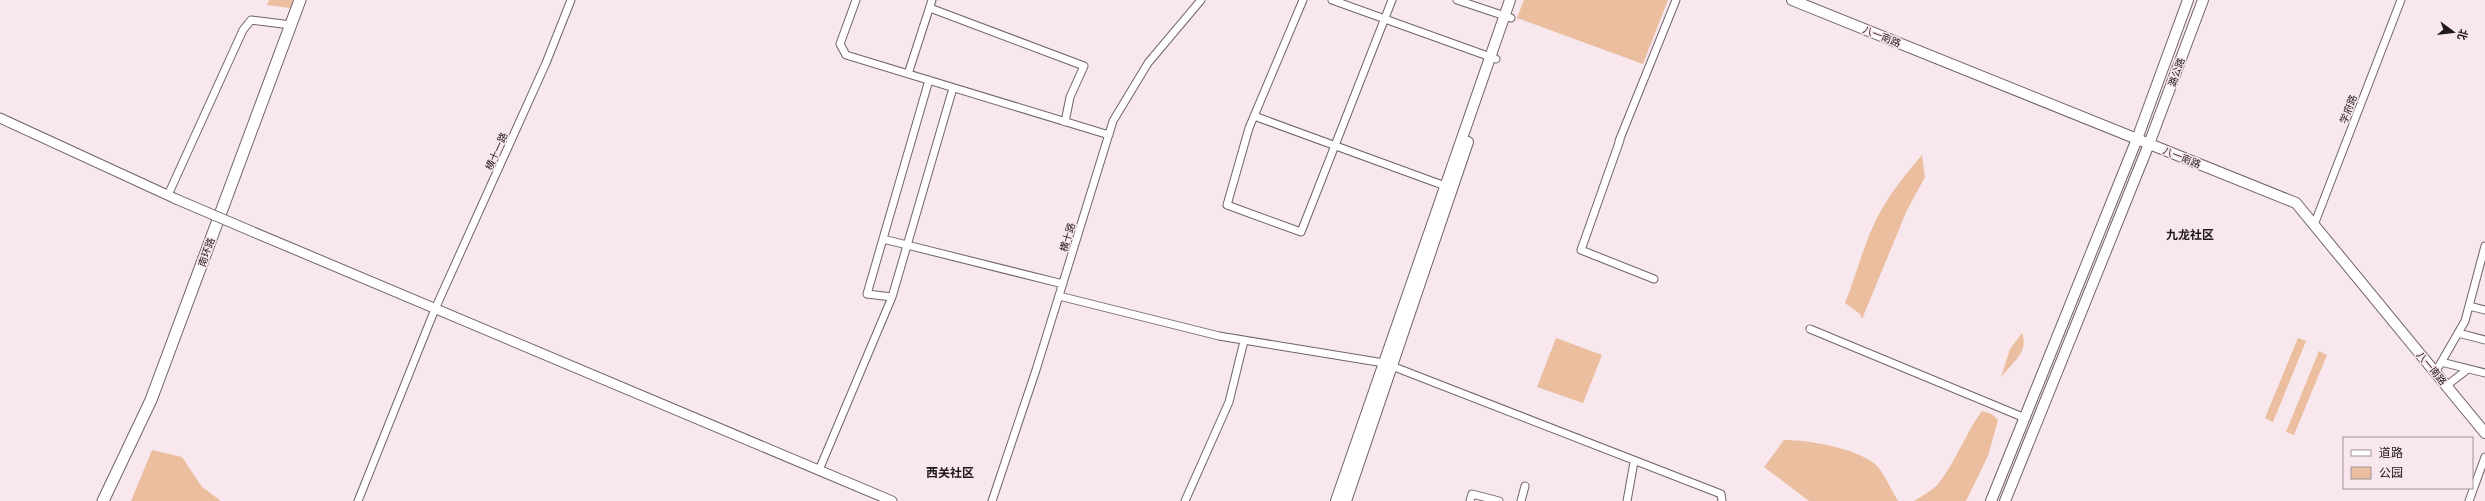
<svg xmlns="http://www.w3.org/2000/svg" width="2485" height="501" viewBox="0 0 2485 501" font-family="'Noto Serif','Noto Sans SC',serif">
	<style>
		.green { fill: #eabe9f }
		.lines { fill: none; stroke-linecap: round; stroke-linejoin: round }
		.minor-casing { stroke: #716368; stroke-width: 9 }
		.tertiary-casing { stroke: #716368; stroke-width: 11 }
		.secondary-casing { stroke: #716368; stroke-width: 12 }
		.primary-casing { stroke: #716368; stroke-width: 13 }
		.minor { stroke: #fff; stroke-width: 7 }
		.tertiary { stroke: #fff; stroke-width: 9 }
		.secondary { stroke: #fff; stroke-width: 10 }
		.primary { stroke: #fff; stroke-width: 11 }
		.tertiary-bridge-casing { stroke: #716368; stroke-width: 11; stroke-linecap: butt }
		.tertiary-bridge { stroke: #fff; stroke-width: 9 }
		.labels { text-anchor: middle; stroke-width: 3; stroke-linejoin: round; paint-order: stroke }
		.street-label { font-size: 10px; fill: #1e181a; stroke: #f8e7ed }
		.quarter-label { font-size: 12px; font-weight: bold; fill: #1e181a; stroke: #f8e7ed }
	</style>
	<rect width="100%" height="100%" fill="#f8e7ed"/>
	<path class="green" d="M 269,0 L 293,0 L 290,8 L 267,5 Z
		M 1524,0 L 1668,0 L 1643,64 L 1517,18 Z
		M 1922,155 L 1925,177 L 1907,210 L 1862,319 L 1860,314 L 1845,303 C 1855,279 1861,254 1871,231 C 1883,202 1902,178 1922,155 Z
		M 2022,333 C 2029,352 2013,362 2001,377 L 2010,349 Z
		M 1556,338 L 1602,355 L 1583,403 L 1537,387 Z
		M 2298,338 L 2306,341 L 2273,422 L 2265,418 Z
		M 2319,351 L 2327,355 L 2294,435 L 2286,432 Z
		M 1982,411 L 1992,414 L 1998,420 L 1988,456 L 1966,501 L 1914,501 C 1921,497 1929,492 1935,487 C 1951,472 1966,432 1982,411 Z
		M 1784,440 C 1809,440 1855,448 1875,464 C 1884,472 1891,490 1898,501 L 1809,501 L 1764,467 Z
		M 152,450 L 182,457 L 202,487 L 221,501 L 131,501 Z"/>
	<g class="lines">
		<g class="minor-casing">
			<path id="minor" d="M 856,0 L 840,44 L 846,55 L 1109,135
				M 1303,0 L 1249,128 L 1227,205 L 1301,232 L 1392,0
				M 1332,0 L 1496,59
				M 1457,0 L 1511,18
				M 930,8 L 1084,66 L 1070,97 L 1065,122
				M 908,74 L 932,0
				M 1254,116 L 1448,187
				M 1620,140 L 1581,250 L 1654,279
				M 1619,141 L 1676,0
				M 168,195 L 243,30 L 251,20 L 291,25
				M 2314,225 L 2401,0
				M 883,239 L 1063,284
				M 1059,296 L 1219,336 L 1384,363 L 1721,494 L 1722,501
				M 892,297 L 953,88
				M 2469,306 L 2485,310
				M 1810,329 L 2025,418
				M 2458,333 L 2485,340
				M 2441,362 L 2485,373
				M 2435,373 L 2465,321 L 2485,246
				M 2446,386 L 2468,369
				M 819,470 L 892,297 L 867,294 L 929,80
				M 358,501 L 435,309 L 546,63 L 571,0
				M 992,501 L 1036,370 L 1113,121 L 1148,63 L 1201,0
				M 1185,501 L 1229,402 L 1244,341
				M 1470,501 L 1472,494 L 1499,501
				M 1521,501 L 1525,486
				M 1627,501 L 1634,462
				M 2469,501 L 2485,457"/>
		</g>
		<g class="tertiary-casing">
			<path id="tertiary" d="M 0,118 L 176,199
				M 251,231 L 892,501"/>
		</g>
		<g class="secondary-casing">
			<path id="secondary" d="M 1792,0 L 2296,203 L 2485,433
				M 1336,501 L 1510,0
				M 1346,501 L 1468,142
				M 1991,501 L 2137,139 L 2188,0
				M 2005,501 L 2149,144 L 2203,0"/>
		</g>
		<g class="primary-casing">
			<path id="primary" d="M 103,501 L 151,400 L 300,0"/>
		</g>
		<use href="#minor" class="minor"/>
		<use href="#tertiary" class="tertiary"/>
		<use href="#secondary" class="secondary"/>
		<use href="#primary" class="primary"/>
		<g class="tertiary-bridge-casing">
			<path id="tertiary-bridge" d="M 176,199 L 251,231"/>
		</g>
		<use href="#tertiary-bridge" class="tertiary-bridge"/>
	</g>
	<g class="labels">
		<g class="street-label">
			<text transform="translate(1882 36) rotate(22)" y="4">八一南路</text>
			<text transform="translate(2176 72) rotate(-70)" y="4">潞公路</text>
			<text transform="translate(2348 109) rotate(-69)" y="4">学府路</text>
			<text transform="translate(496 151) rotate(-66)" y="4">横十一路</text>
			<text transform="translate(2182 157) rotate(22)" y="4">八一南路</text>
			<text transform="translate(1067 237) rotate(-73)" y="4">横十路</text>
			<text transform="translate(206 252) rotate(-70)" y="4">南环路</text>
			<text transform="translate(2432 368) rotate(50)" y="4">八一南路</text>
		</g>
		<g class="quarter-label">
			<text x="2190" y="239">九龙社区</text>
			<text x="950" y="477">西关社区</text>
		</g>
	</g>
	<rect x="2343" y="437" width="130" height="52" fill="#f8e7ed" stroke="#a19499"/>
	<rect x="2351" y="450" width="20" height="6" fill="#ffffff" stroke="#a19499"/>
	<text x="2379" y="457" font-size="12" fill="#1e181a">道路</text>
	<rect x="2351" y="467" width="20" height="12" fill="#eabe9f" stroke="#a19499"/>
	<text x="2379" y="477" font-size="12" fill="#1e181a">公园</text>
	<g transform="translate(2453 32) rotate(105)" stroke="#f8e7ed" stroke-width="3" paint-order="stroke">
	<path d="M0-3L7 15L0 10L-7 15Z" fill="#1e181a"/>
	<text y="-6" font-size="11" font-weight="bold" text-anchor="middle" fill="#1e181a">北</text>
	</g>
</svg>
